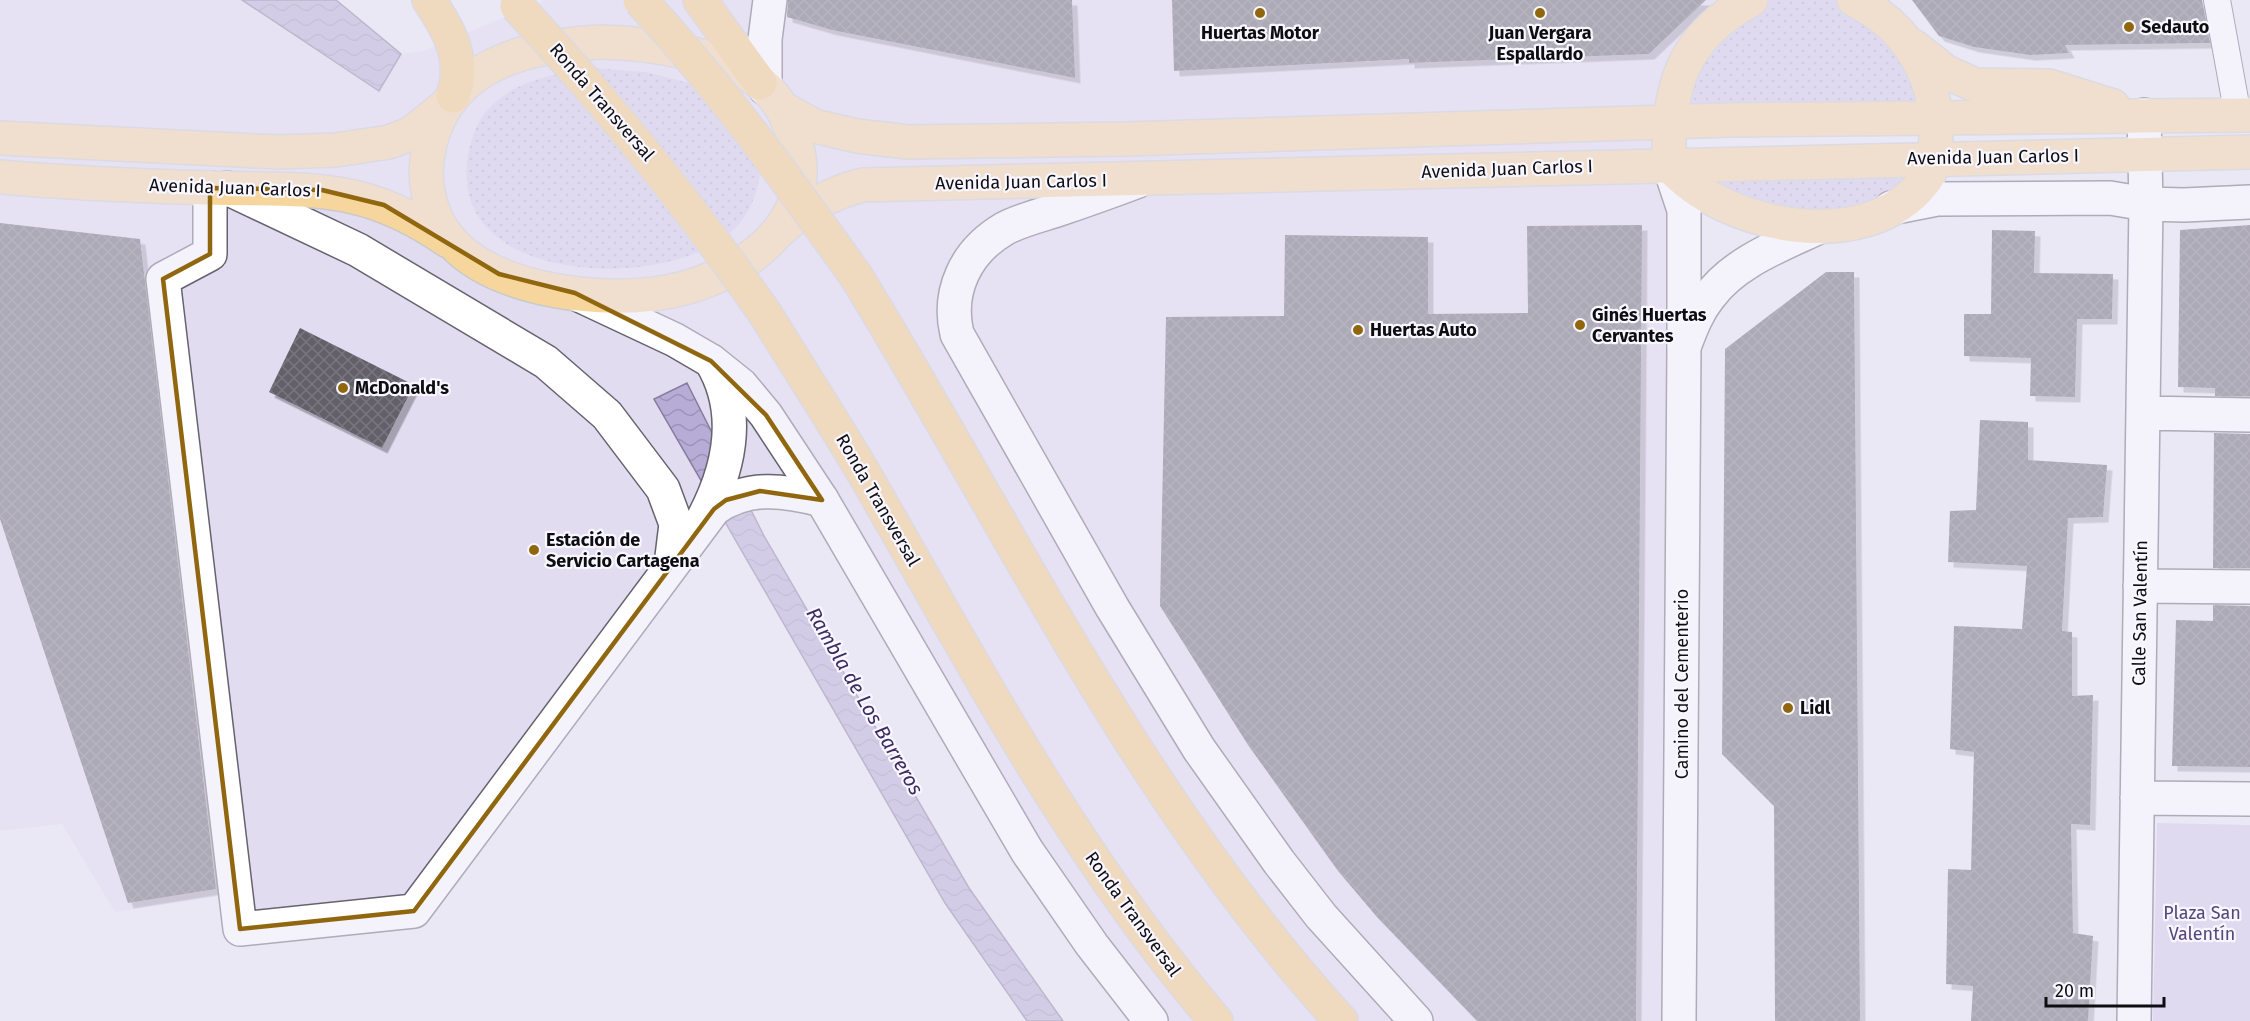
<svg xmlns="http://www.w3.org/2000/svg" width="2250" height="1021" viewBox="0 0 2250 1021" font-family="'Fira Sans',sans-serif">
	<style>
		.built { fill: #e1dcf0 }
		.grass { fill: url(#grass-dots) }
		.park { fill: #d3caeb }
		.water { fill: url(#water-waves); stroke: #847c9b; stroke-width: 1.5 }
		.building { fill: url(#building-cross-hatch); filter: url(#shadow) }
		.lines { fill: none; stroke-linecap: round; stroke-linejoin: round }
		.pedestrian-casing { stroke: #66636e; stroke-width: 28 }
		.minor-casing { stroke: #66636e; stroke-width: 36 }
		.secondary-casing { stroke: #66636e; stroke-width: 36 }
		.primary-casing { stroke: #cacacb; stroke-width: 36 }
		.trunk-casing { stroke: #cacacb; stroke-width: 36 }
		.pedestrian { stroke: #fff; stroke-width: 26 }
		.minor { stroke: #fff; stroke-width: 33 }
		.secondary { stroke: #fff; stroke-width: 33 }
		.primary { stroke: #f6d69d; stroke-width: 33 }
		.trunk { stroke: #f3c87c; stroke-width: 33 }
		.trunk-bridge-casing { stroke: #cacacb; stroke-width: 36; stroke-linecap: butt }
		.trunk-bridge { stroke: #f3c87c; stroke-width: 33 }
		.marked { fill: none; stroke: #90670e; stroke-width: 4.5; stroke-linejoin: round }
		.poi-dot { fill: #90670e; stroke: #f8f6fe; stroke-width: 2 }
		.labels { text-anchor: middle; stroke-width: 4.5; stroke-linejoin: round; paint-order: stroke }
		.poi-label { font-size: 18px; font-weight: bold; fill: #0e0d11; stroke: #f8f6fe; text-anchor: start }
		.street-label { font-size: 18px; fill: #0e0d11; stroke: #f8f6fe }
		.park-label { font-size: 18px; fill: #57467c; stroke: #f8f6fe }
		.water-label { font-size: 20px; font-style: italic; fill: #3d2b5f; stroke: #f8f6fe }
	</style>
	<defs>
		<pattern id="grass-dots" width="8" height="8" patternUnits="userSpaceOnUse" patternTransform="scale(1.5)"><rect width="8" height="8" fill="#d3caeb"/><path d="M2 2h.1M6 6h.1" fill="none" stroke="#b4acc8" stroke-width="1.8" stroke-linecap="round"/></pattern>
		<pattern id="water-waves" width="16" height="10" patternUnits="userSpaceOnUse" patternTransform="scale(1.5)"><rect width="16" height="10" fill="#b7acd6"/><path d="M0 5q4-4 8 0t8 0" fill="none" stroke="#9c93b7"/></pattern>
		<pattern id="building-cross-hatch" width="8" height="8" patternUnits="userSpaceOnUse" patternTransform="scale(1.5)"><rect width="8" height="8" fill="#63616b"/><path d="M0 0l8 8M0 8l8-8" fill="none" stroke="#78767e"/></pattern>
		<filter id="shadow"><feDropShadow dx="5.5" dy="5.5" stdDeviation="0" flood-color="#0004"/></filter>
	</defs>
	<rect width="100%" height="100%" fill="#ebe8f5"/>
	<path class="built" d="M 0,0 L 291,0 L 390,73 L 401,54 L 423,51 L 545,0 L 1750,0 L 1684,65 L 1679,1021 L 1151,1021 L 822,500 L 745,493 L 414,911 L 240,929 L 234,894 L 115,912 L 62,824 L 0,831 Z"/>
	<path class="grass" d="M 1751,0 L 1854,0 L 1874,9 L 1937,116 L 1668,122 L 1672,97 Z
		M 593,68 L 646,72 L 701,86 L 761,165 C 759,194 748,221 723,239 C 664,281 514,284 475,211 C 463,188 465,159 473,136 C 490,85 547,74 593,68 Z
		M 1932,168 L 1844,224 L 1684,182 Z"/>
	<path class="park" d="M 2157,823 L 2250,825 L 2250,1021 L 2153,1021 Z"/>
	<path class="water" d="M 242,0 L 336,0 L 401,54 L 379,91 Z
		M 687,383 L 764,536 L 969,888 L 1063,1021 L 1027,1021 L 945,903 L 654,399 Z"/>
	<path class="building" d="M 788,0 L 1072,0 L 1075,78 L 832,30 L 787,17 Z
		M 1172,0 L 1706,0 L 1649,54 L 1409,63 L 1409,59 L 1174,71 Z
		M 1912,0 L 2202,0 L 2210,43 L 2065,45 L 2069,53 L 2030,55 L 1974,47 L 1939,36 Z
		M 0,223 L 140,239 L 216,889 L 128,903 L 0,519 Z
		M 1642,225 L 1636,1021 L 1477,1021 L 1377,917 L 1338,871 L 1248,745 L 1160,606 L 1166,317 L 1284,316 L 1285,235 L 1428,237 L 1428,314 L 1528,313 L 1527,226 Z
		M 2250,225 L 2250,396 L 2215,396 L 2215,388 L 2178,387 L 2180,230 Z
		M 1992,230 L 2035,231 L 2034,273 L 2113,274 L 2112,319 L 2077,319 L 2075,397 L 2030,396 L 2031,358 L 1964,356 L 1964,314 L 1991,314 Z
		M 1826,272 L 1854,272 L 1860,1021 L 1775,1021 L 1774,806 L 1722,754 L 1725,349 Z
		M 300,328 L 414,385 L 382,448 L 269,392 Z
		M 1980,420 L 2028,422 L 2028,460 L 2107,465 L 2103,517 L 2068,518 L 2062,631 L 2072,632 L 2072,696 L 2093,695 L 2090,825 L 2071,824 L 2073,933 L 2093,936 L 2088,1021 L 1971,1021 L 1973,986 L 1946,984 L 1948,869 L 1971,870 L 1974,752 L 1950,749 L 1954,626 L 2022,629 L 2027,566 L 1948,562 L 1950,511 L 1976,510 Z
		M 2214,433 L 2250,434 L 2250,568 L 2213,568 Z
		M 2213,605 L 2250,606 L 2250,767 L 2172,766 L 2176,620 L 2213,621 Z"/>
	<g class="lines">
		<g class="pedestrian-casing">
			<path id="pedestrian" d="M 2217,0 L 2238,116"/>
		</g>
		<g class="minor-casing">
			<path id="minor" d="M 765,88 L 765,39 L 770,0
				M 1669,165 L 1684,210 L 1684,347
				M 1138,181 C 1112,191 1086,200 1060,209 C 1042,215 1020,220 1004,229 C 965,252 947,292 957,334 L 1112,607 L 1199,749 L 1279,862 L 1321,916 L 1416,1021
				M 210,188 L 210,254 L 163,279 L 240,929 L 414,911 L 714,509 C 747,485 784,490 822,500
				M 227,188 L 358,250 L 546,362 L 607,415 L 663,489 L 676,524 L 671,565
				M 1891,208 L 1937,199 L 2110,198 L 2146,204 L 2184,205 L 2250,202
				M 2143,413 L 2250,415
				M 704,517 C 730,467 742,412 711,361
				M 2140,586 L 2250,587
				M 2137,798 L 2250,799
				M 2134,1021 L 2146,204 L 2144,115"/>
		</g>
		<g class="secondary-casing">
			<path id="secondary" d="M 577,294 L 675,340 L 711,361 L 741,385 L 766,415 L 822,500 L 1027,851 L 1092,945 L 1151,1021
				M 1679,1021 L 1684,347 C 1691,329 1697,312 1709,297 C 1734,262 1781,245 1819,227"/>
		</g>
		<g class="primary-casing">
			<path id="primary" d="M 1751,0 C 1680,38 1667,91 1669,165 C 1724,228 1865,256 1923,183 C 1935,169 1935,152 1936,135 C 1938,76 1906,25 1854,0
				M 602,42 C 647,43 726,54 762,84 C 780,100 788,118 795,140 C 823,229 729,285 654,294 C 591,302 483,289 444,232 C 430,212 424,184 427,160 C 439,67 522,45 602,42 Z
				M 1913,46 L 1946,72 L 1975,85 L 2049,86 L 2113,106
				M 782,108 L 814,126 L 857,136 L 908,142 L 1126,139 L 1730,120 L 2250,115
				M 0,138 L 277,152 L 336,150 L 389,142 L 412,133 L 444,107
				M 0,177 C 69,183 140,186 209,188 C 308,191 362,181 448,241
				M 778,232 C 803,209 829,193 863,185 L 2250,152"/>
		</g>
		<g class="trunk-casing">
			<path id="trunk" d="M 429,0 C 449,30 466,59 453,96
				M 700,0 L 760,83
				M 856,276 C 1011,529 1139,800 1341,1021
				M 766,315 C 799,369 834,422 866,477 C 974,664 1074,856 1216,1021"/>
		</g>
		<use href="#pedestrian" class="pedestrian"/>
		<use href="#minor" class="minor"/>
		<use href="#secondary" class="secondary"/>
		<use href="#primary" class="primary"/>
		<use href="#trunk" class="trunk"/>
		<g class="trunk-bridge-casing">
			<path id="trunk-bridge" d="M 640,0 C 719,85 788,181 856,276
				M 517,6 C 608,104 689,204 766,315"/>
		</g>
		<use href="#trunk-bridge" class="trunk-bridge"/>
	</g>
	<path d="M0 0H2250V1021H0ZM 210,188 L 322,190 L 384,205 L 499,274 L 575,293 L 711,361 L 766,415 L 822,500 L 760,491 L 726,500 L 714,509 L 414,911 L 240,929 L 163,279 L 210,254 Z" fill="#ebe8f5" fill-opacity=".55" fill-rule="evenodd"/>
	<path class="marked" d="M 210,188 L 322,190 L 384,205 L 499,274 L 575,293 L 711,361 L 766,415 L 822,500 L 760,491 L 726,500 L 714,509 L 414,911 L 240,929 L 163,279 L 210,254 Z"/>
	<g class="poi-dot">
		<circle cx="1260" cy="13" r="6"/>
		<circle cx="1540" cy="13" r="6"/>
		<circle cx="2129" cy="27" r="6"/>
		<circle cx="1580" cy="325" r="6"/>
		<circle cx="1358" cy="330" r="6"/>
		<circle cx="343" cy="388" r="6"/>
		<circle cx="534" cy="550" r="6"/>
		<circle cx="1788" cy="708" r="6"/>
	</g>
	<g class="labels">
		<g class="poi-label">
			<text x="2141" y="33">Sedauto</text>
			<text x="1260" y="39" text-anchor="middle">Huertas Motor</text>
			<text x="1540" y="39" text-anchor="middle">Juan Vergara<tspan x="1540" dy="21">Espallardo</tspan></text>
			<text x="1592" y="321">Ginés Huertas<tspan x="1592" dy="21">Cervantes</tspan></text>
			<text x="1370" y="336">Huertas Auto</text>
			<text x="355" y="394">McDonald's</text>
			<text x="546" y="546">Estación de<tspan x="546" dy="21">Servicio Cartagena</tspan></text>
			<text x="1800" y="714">Lidl</text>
		</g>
		<g class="street-label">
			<text transform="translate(602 102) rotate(49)" y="6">Ronda Transversal</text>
			<text transform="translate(1993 157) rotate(-1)" y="6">Avenida Juan Carlos I</text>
			<text transform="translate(1507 169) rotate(-2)" y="6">Avenida Juan Carlos I</text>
			<text transform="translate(1021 182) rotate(-1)" y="6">Avenida Juan Carlos I</text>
			<text transform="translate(235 188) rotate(2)" y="6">Avenida Juan Carlos I</text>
			<text transform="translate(878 500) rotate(60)" y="6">Ronda Transversal</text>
			<text transform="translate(2140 613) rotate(-89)" y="6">Calle San Valentín</text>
			<text transform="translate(1682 684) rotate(-90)" y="6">Camino del Cementerio</text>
			<text transform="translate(1133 914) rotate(54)" y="6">Ronda Transversal</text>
		</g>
		<g class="park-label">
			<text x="2202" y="919">Plaza San<tspan x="2202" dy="21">Valentín</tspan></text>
		</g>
		<g class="water-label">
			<text transform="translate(865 701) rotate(60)" y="7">Rambla de Los Barreros</text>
		</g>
	</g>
	<path d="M2046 997v9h118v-9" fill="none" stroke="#0e0d11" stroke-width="3"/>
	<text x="2055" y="997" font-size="18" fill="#0e0d11" stroke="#f8f6fe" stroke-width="4.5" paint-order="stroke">20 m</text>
</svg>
